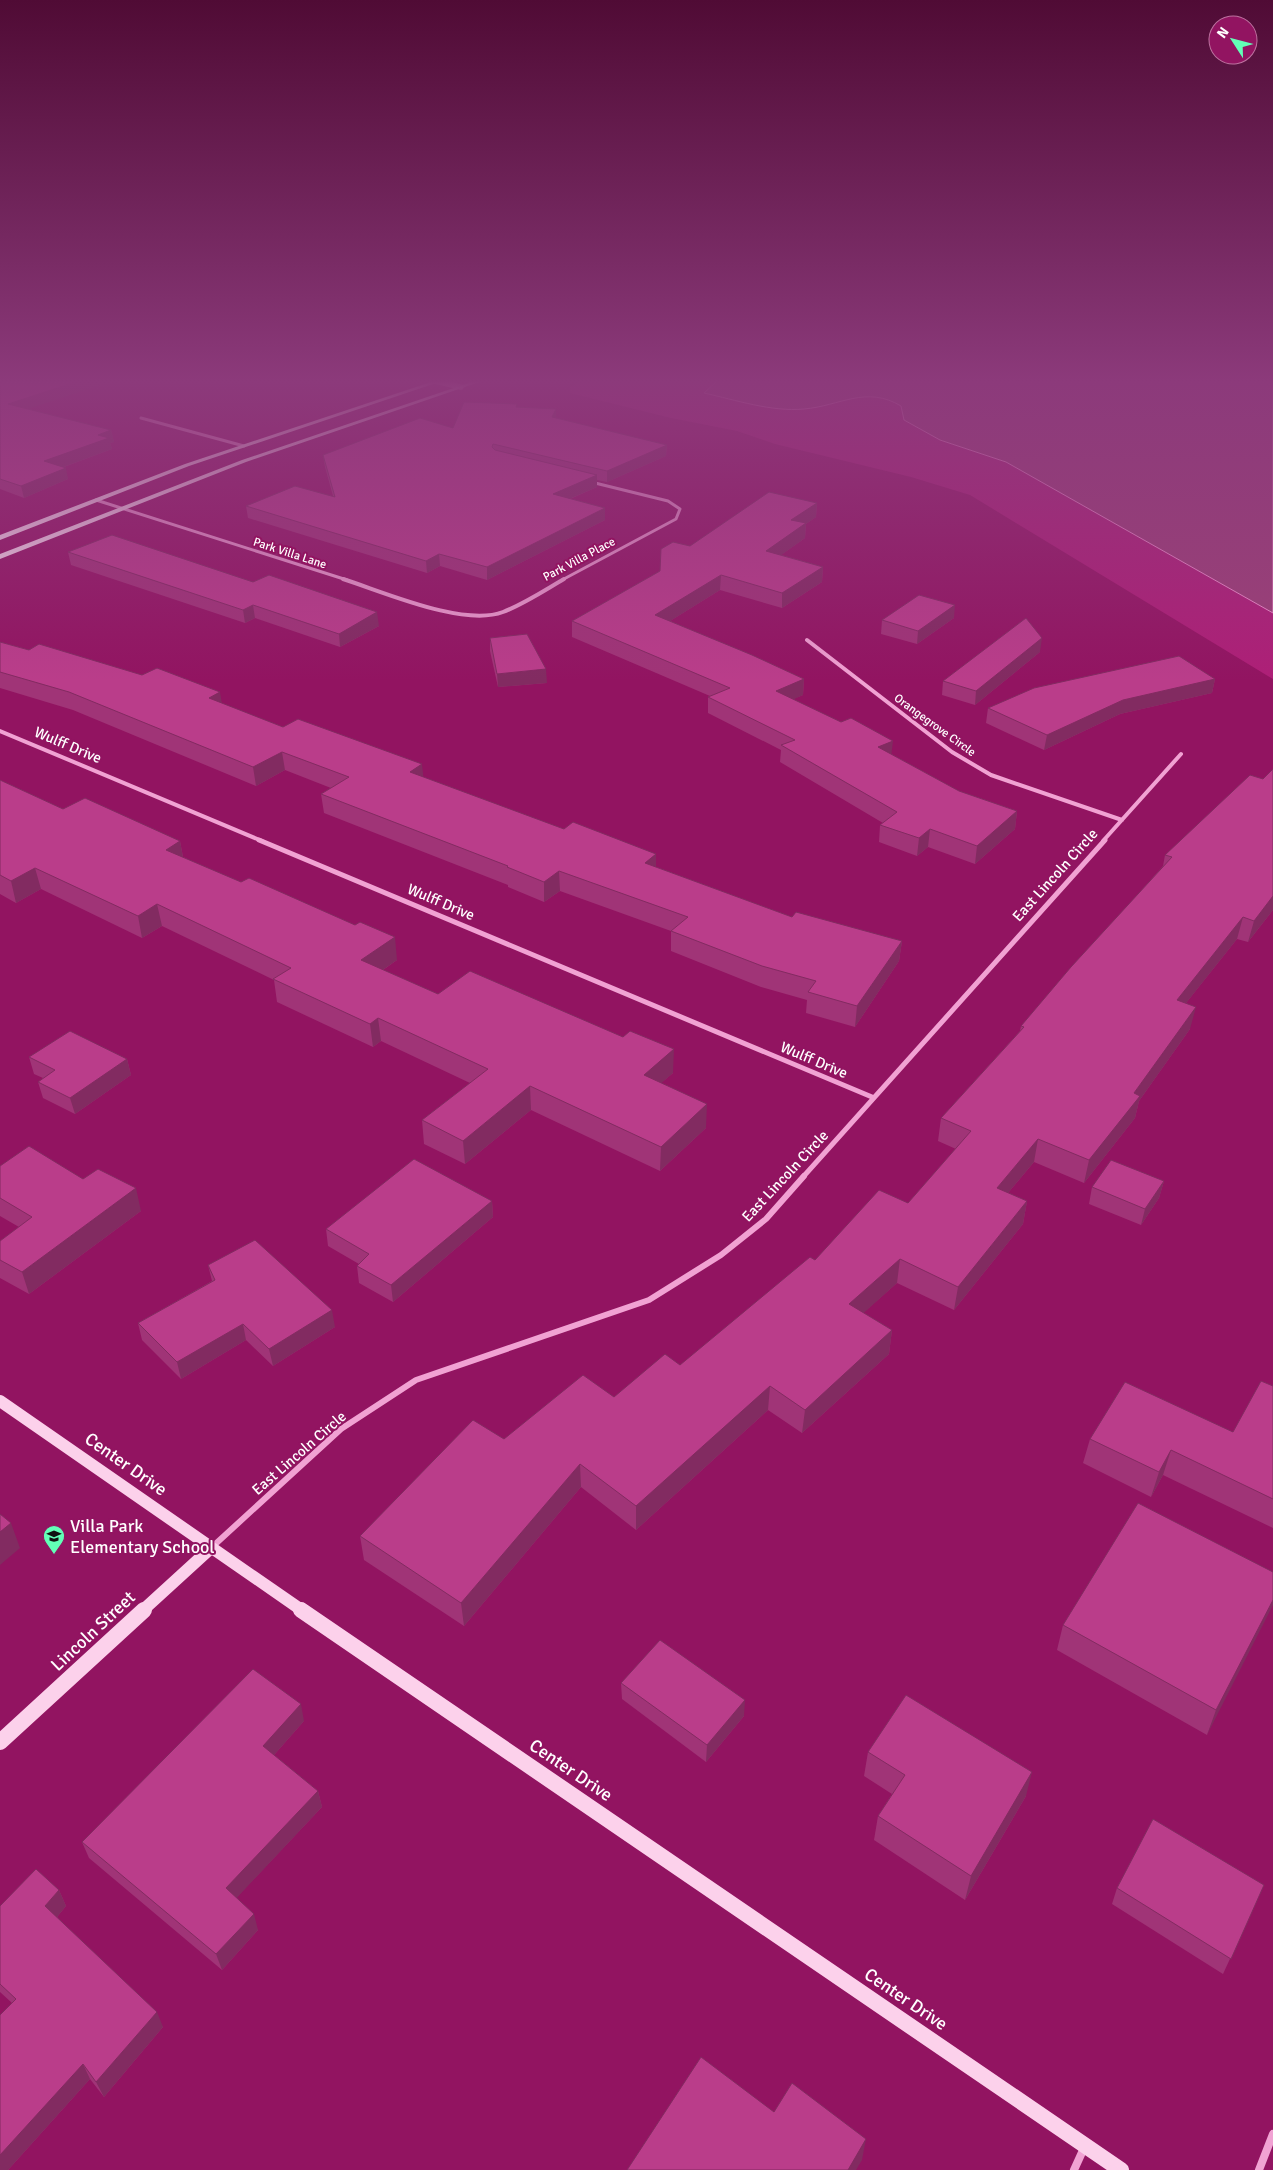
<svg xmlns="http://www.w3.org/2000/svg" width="1273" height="2170" viewBox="0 0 1273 2170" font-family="Signika,sans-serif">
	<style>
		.green { fill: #ae1f77 }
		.water { fill: #9b4177; stroke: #f494d1 }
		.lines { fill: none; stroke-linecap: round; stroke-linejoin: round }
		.street-far4 { stroke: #f1a2d3; stroke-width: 3 }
		.street-far3 { stroke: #f1a2d3; stroke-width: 4 }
		.street-far2 { stroke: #f1a2d3; stroke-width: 5 }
		.street-far1 { stroke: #f1a2d3; stroke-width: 6 }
		.street { stroke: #f1a2d3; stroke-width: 8 }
		.secondary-far2 { stroke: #fcd1eb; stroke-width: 5.5 }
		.secondary-far1 { stroke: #fcd1eb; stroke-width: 12 }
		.secondary { stroke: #fcd1eb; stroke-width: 16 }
		.primary { fill: #ffecf7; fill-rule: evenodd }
		.wall { fill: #a03477 }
		.shaded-wall { fill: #822b61 }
		.building { fill: #ba3d8a; stroke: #822b61 }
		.labels { text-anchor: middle; stroke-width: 4; stroke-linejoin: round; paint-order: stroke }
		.far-street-label { font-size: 12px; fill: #fff; stroke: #921461 }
		.street-label { font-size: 15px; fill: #fff; stroke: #921461 }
		.near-street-label { font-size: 18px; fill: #fff; stroke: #921461 }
		.near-poi-label { font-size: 18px; fill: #fff; stroke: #921461; text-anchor: start }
	</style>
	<rect width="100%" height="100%" fill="#921461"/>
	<path class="green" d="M 586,378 L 720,378 L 705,393 C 736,400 771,412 804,409 C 840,406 866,385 901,406 L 905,420 L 940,440 L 1006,462 L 1273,613 L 1273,679 L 970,495 L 911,477 L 775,444 L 737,431 L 671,418 L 570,393 L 570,387 Z"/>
	<path class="water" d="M 720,378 L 1273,378 L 1273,613 L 1006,462 L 940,440 L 904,420 L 901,406 C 866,385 840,406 804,409 C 771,412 736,400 704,393 Z"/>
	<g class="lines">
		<path class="street-far4" d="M 141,418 L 244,446
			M 96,500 L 347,580
			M 562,580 L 676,519 L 680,509 L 668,501 L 591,482"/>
		<path class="street-far3" d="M 343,579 C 384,592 463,627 503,612 C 524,604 545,590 564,579
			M 807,640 L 952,752 L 991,775 L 1122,820
			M 0,731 L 262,841
			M 1103,841 L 1181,754"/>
		<path class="street-far2" d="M 259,840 L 872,1097
			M 803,1177 L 1105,840"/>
		<path class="street-far1" d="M 211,1548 L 341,1429 L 416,1380 L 649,1300 L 721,1255 L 766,1219 L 804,1176"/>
		<path class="street" d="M 1074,2170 L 1084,2148
			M 1259,2170 L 1273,2134"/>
		<path class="secondary-far2" d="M 422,378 L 461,387"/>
		<path class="secondary-far1" d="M 0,1401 L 303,1611
			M 142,1611 L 211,1548"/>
		<path class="secondary" d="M 301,1610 L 1121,2170
			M 0,1742 L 144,1610"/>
		<path class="primary" d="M 443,378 L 451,378 L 189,466 L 0,540 L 0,535 L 185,464 Z
			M 483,378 L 491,378 L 246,462 L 0,559 L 0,554 L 242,460 Z"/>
	</g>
	<path class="wall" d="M 0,378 L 28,409 L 111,430 L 114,442 L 110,443 L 112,449 L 64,467 L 68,479 L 24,498 L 0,489 Z
		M 123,378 L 142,378 L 134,380 Z
		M 517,407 L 556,418 L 667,445 L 666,456 L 607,482 L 597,480 L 597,487 L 570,499 L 605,508 L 605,520 L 487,580 L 440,566 L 427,573 L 248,518 L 246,506 L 333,496 L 325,467 L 323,455 L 453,428 Z
		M 817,503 L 816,517 L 806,524 L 805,538 L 781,555 L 823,567 L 822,582 L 782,608 L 720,590 L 670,621 L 804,679 L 803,695 L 793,699 L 891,754 L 959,791 L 1017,811 L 1015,829 L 975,864 L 928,847 L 917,856 L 879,842 L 880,825 L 883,823 L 780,762 L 781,750 L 708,713 L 708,697 L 710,696 L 572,637 L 572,621 L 660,571 L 690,546 Z
		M 68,552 L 379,626 L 340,647 L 255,618 L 245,623 L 71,565 Z
		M 954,618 L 917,644 L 881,634 L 882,620 Z
		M 490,638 L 547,683 L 498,687 L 490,651 Z
		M 0,642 L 222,704 L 283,727 L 423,777 L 656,867 L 792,917 L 902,941 L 899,961 L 855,1027 L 806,1013 L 807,1000 L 761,987 L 671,951 L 671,931 L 560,891 L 544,902 L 508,887 L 508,885 L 324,813 L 321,794 L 331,788 L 285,770 L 256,786 L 73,710 L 0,688 Z
		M 1040,652 L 975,705 L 942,695 L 943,681 Z
		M 1215,679 L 1212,693 L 1120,714 L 1044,750 L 986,723 L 988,708 Z
		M 1273,769 L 1273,910 L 1248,942 L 1237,939 L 1186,1003 L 1190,1029 L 1139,1101 L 1135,1118 L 1084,1183 L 1034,1162 L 1008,1193 L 1027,1201 L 1023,1224 L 954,1310 L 897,1283 L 863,1313 L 892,1330 L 889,1354 L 802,1433 L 768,1410 L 636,1530 L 581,1487 L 464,1626 L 364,1560 L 360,1536 L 504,1439 L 614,1397 L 680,1365 L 815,1260 L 908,1203 L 956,1149 L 938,1141 L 941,1118 L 1020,1031 L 1021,1026 L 1163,866 L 1165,855 L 1263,779 Z
		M 0,780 L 63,809 L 180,841 L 183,857 L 397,960 L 383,970 L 438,994 L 673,1073 L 661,1083 L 706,1128 L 660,1171 L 531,1110 L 465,1164 L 424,1144 L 422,1120 L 470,1083 L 381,1041 L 373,1047 L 277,1002 L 274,980 L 162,926 L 142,938 L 41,889 L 16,903 L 0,894 Z
		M 29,1057 L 127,1059 L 131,1075 L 75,1114 L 43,1098 L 38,1082 L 43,1078 L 34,1074 Z
		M 0,1166 L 83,1179 L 141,1211 L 29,1294 L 0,1278 L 0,1241 L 19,1227 L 0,1216 Z
		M 1164,1181 L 1159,1198 L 1141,1225 L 1089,1204 L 1092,1187 Z
		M 492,1201 L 493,1217 L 393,1302 L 359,1283 L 357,1266 L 359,1264 L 328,1246 L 326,1229 Z
		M 208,1265 L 335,1327 L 273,1366 L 246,1340 L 181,1379 L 142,1340 L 138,1323 L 212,1281 Z
		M 1273,1386 L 1273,1528 L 1163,1475 L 1151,1497 L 1083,1463 L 1090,1439 L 1233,1432 Z
		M 1273,1572 L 1207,1735 L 1057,1650 L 1063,1625 Z
		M 621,1683 L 744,1716 L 706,1762 L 622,1699 Z
		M 304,1721 L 274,1755 L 318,1791 L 322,1807 L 236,1898 L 258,1930 L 222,1970 L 89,1858 L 82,1842 Z
		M 868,1752 L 1026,1796 L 965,1900 L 874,1840 L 878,1816 L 892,1794 L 864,1776 Z
		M 1264,1885 L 1223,1974 L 1112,1904 L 1117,1888 Z
		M 59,1890 L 66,1906 L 57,1917 L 163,2027 L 104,2097 L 90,2079 L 8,2170 L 0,2170 L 12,2003 L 0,1992 L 0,1906 Z"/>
	<path class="shaded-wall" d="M 88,378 L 122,378 L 10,415 L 8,404 Z
		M 134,378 L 142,378 L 134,380 Z
		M 556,409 L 556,419 L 552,417 Z
		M 111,430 L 114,442 L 110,443 L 112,449 L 47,473 L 44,461 L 98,435 Z
		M 667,445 L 666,456 L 607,482 L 607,471 Z
		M 66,468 L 68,479 L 24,498 L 21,486 Z
		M 597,475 L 597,487 L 553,506 L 553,494 Z
		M 817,503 L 816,517 L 806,524 L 805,538 L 766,566 L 766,551 L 791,520 Z
		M 605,508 L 605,520 L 487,580 L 487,567 Z
		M 439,554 L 440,566 L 427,573 L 426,561 Z
		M 823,567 L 822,582 L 782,608 L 782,593 Z
		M 721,575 L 720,590 L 654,631 L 655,615 Z
		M 253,605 L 255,618 L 245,623 L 243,610 Z
		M 955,605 L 954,618 L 917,644 L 918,631 Z
		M 377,612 L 379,626 L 340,647 L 339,634 Z
		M 1042,638 L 1040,652 L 975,705 L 976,691 Z
		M 546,669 L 547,683 L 498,687 L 497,674 Z
		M 804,679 L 803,695 L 775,708 L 776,691 Z
		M 1215,679 L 1212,693 L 1120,714 L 1044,750 L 1047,735 L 1123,700 Z
		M 220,692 L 223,710 L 209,698 Z
		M 893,741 L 891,758 L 878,747 Z
		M 282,752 L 285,770 L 256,786 L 253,767 Z
		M 422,764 L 424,783 L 410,772 Z
		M 1017,811 L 1015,829 L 975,864 L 977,846 Z
		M 930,829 L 928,847 L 917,856 L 919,838 Z
		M 180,841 L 184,863 L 166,850 Z
		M 656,854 L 656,873 L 645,863 Z
		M 35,868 L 41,889 L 16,903 L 11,881 Z
		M 559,871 L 560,891 L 544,902 L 544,882 Z
		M 1273,896 L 1273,910 L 1248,942 L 1254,921 Z
		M 157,904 L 162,926 L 142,938 L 138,916 Z
		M 1243,917 L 1237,939 L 1171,1022 L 1177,1000 Z
		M 395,937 L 397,960 L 364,983 L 361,960 Z
		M 902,941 L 899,961 L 855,1027 L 857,1006 Z
		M 1196,1007 L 1190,1029 L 1139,1101 L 1135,1118 L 1084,1183 L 1089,1160 L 1134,1093 Z
		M 378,1018 L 381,1041 L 373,1047 L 370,1024 Z
		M 674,1049 L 673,1073 L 643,1099 L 644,1075 Z
		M 127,1059 L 131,1075 L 75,1114 L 70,1098 Z
		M 530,1086 L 531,1110 L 465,1164 L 463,1141 Z
		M 707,1104 L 706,1128 L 660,1171 L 661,1147 Z
		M 1038,1139 L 1034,1162 L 993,1211 L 997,1188 Z
		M 1164,1181 L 1159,1198 L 1141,1225 L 1145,1209 Z
		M 136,1188 L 141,1211 L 29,1294 L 22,1272 Z
		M 492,1201 L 493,1217 L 393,1302 L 391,1285 Z
		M 1027,1201 L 1023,1224 L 954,1310 L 958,1287 Z
		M 900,1259 L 897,1283 L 847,1328 L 849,1304 Z
		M 332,1310 L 335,1327 L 273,1366 L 269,1349 Z
		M 243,1324 L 246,1340 L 181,1379 L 177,1362 Z
		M 892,1330 L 889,1354 L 802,1433 L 805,1410 Z
		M 770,1386 L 768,1410 L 636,1530 L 636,1506 Z
		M 1171,1450 L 1163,1475 L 1151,1497 L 1159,1472 Z
		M 580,1464 L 581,1487 L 464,1626 L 461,1603 Z
		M 11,1523 L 20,1548 L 0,1565 L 0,1532 Z
		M 1273,1600 L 1273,1605 L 1207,1735 L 1216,1710 Z
		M 745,1700 L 744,1716 L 706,1762 L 707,1745 Z
		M 301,1704 L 304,1721 L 267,1763 L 263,1746 Z
		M 1032,1772 L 1026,1796 L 965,1900 L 971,1876 Z
		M 318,1791 L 322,1807 L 231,1904 L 226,1888 Z
		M 59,1890 L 66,1906 L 53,1922 L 45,1906 Z
		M 254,1914 L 258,1930 L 222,1970 L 216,1954 Z
		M 157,2012 L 163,2027 L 104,2097 L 96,2082 Z
		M 83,2064 L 90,2079 L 8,2170 L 0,2170 L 0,2155 Z
		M 866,2139 L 862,2160 L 856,2170 L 848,2170 Z"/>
	<path class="building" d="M 0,378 L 88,378 L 8,404 L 111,430 L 98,435 L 109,438 L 44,461 L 66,468 L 21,486 L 0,479 Z
		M 464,402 L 517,404 L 516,407 L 556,409 L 552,417 L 667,445 L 607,471 L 493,444 L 492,447 L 495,450 L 597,475 L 553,494 L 605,508 L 487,567 L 439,554 L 426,561 L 246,506 L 295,486 L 335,497 L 323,455 L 420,418 L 453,428 Z
		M 769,492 L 817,503 L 791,520 L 806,523 L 766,551 L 823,567 L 782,593 L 721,575 L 655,615 L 752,655 L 804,679 L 776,691 L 841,722 L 851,718 L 893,741 L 878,747 L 959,791 L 1017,811 L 977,846 L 930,829 L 919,838 L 880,825 L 897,812 L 781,745 L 795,740 L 708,697 L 730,688 L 572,621 L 660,571 L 661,549 L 673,542 L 690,546 Z
		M 112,535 L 253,582 L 269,575 L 377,612 L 339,634 L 253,605 L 243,610 L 68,552 Z
		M 919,595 L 955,605 L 918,631 L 882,620 Z
		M 1026,618 L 1042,638 L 976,691 L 943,681 Z
		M 527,634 L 546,669 L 497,674 L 490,638 Z
		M 0,642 L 29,650 L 39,644 L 142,675 L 157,668 L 220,692 L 209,698 L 283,727 L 298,719 L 422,764 L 410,772 L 564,829 L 573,822 L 656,854 L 645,863 L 792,917 L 796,912 L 902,941 L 857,1006 L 808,992 L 816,981 L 762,966 L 671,931 L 688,917 L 559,871 L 544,882 L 507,867 L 508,866 L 321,794 L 349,777 L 282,752 L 253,767 L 69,692 L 0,672 Z
		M 1179,656 L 1215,679 L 1123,700 L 1047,735 L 988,708 L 1034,688 Z
		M 1273,769 L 1273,896 L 1254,921 L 1243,917 L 1177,1000 L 1196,1007 L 1134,1093 L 1140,1096 L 1089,1160 L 1038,1139 L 997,1188 L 1027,1201 L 958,1287 L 900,1259 L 849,1304 L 892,1330 L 805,1410 L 770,1386 L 636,1506 L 580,1464 L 461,1603 L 360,1536 L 473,1420 L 504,1439 L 583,1375 L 614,1397 L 665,1354 L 680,1365 L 810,1257 L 815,1260 L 879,1190 L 908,1203 L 971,1131 L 941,1118 L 1024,1027 L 1021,1026 L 1071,967 L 1172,857 L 1165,855 L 1250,775 L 1263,779 Z
		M 0,780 L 63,809 L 85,798 L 180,841 L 166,850 L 241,882 L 249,878 L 355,925 L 360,922 L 395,937 L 361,960 L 438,994 L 470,971 L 623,1037 L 630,1031 L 674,1049 L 644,1075 L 707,1104 L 661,1147 L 530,1086 L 463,1141 L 422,1120 L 488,1069 L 378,1018 L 370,1024 L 273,979 L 291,968 L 157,904 L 138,916 L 35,868 L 11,881 L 0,875 Z
		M 70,1031 L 127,1059 L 70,1098 L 38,1082 L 55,1070 L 29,1057 Z
		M 29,1146 L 83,1179 L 98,1169 L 136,1188 L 22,1272 L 0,1260 L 0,1241 L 32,1217 L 0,1198 L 0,1166 Z
		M 414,1159 L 492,1201 L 391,1285 L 357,1266 L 369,1254 L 326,1229 Z
		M 1111,1160 L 1164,1181 L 1145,1209 L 1092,1187 Z
		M 255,1240 L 332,1310 L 269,1349 L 243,1324 L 177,1362 L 138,1323 L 215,1280 L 208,1265 Z
		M 1261,1381 L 1273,1386 L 1273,1499 L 1171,1450 L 1159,1472 L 1090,1439 L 1125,1382 L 1233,1432 Z
		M 1138,1503 L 1273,1572 L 1273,1600 L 1216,1710 L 1063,1625 Z
		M 0,1514 L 11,1523 L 0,1532 Z
		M 660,1640 L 745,1700 L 707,1745 L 621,1683 Z
		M 253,1669 L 301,1704 L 263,1746 L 318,1791 L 226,1888 L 254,1914 L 216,1954 L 82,1842 Z
		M 906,1695 L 1032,1772 L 971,1876 L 878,1816 L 905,1775 L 868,1752 Z
		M 1153,1819 L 1264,1885 L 1231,1959 L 1117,1888 Z
		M 36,1869 L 59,1890 L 45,1906 L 157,2012 L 96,2082 L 83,2064 L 0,2155 L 0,2015 L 16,1999 L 0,1984 L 0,1906 Z
		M 701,2057 L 774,2112 L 792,2083 L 866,2139 L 848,2170 L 627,2170 Z"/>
	<linearGradient id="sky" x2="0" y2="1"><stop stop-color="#500b35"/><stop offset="0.56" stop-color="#8c3a7b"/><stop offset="1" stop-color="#8c3a7b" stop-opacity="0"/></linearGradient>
	<rect width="1273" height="681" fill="url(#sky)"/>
	<defs>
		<g id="school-pin" transform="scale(1.125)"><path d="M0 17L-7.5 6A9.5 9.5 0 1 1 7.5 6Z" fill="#62ffb7" stroke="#921461"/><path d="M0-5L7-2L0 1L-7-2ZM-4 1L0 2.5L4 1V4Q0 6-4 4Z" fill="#111"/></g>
	</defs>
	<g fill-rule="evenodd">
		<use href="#school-pin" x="54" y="1536"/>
	</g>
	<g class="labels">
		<g class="far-street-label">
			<text transform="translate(290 553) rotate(18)" y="4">Park Villa Lane</text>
			<text transform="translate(579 559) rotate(-28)" y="4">Park Villa Place</text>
			<text transform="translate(935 725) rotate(36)" y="4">Orangegrove Circle</text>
		</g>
		<g class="street-label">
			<text transform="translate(68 745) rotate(23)" y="5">Wulff Drive</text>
			<text transform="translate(1055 875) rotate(-48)" y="5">East Lincoln Circle</text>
			<text transform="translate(441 902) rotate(23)" y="5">Wulff Drive</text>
			<text transform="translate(814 1060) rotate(23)" y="5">Wulff Drive</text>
			<text transform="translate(785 1176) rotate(-47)" y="5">East Lincoln Circle</text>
			<text transform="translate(299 1453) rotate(-41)" y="5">East Lincoln Circle</text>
		</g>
		<g class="near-street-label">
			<text transform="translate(126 1464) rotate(35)" y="6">Center Drive</text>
			<text transform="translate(93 1631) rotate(-43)" y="6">Lincoln Street</text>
			<text transform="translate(571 1770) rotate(34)" y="6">Center Drive</text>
			<text transform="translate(906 1999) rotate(34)" y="6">Center Drive</text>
		</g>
		<g class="near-poi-label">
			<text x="70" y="1532">Villa Park<tspan x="70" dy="21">Elementary School</tspan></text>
		</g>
	</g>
	<g transform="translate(1233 40) rotate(306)"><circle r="24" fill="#921461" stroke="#be72a0"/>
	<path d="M0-4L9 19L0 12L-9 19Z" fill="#62ffb7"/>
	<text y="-8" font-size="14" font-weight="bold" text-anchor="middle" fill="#ffffff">N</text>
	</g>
</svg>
